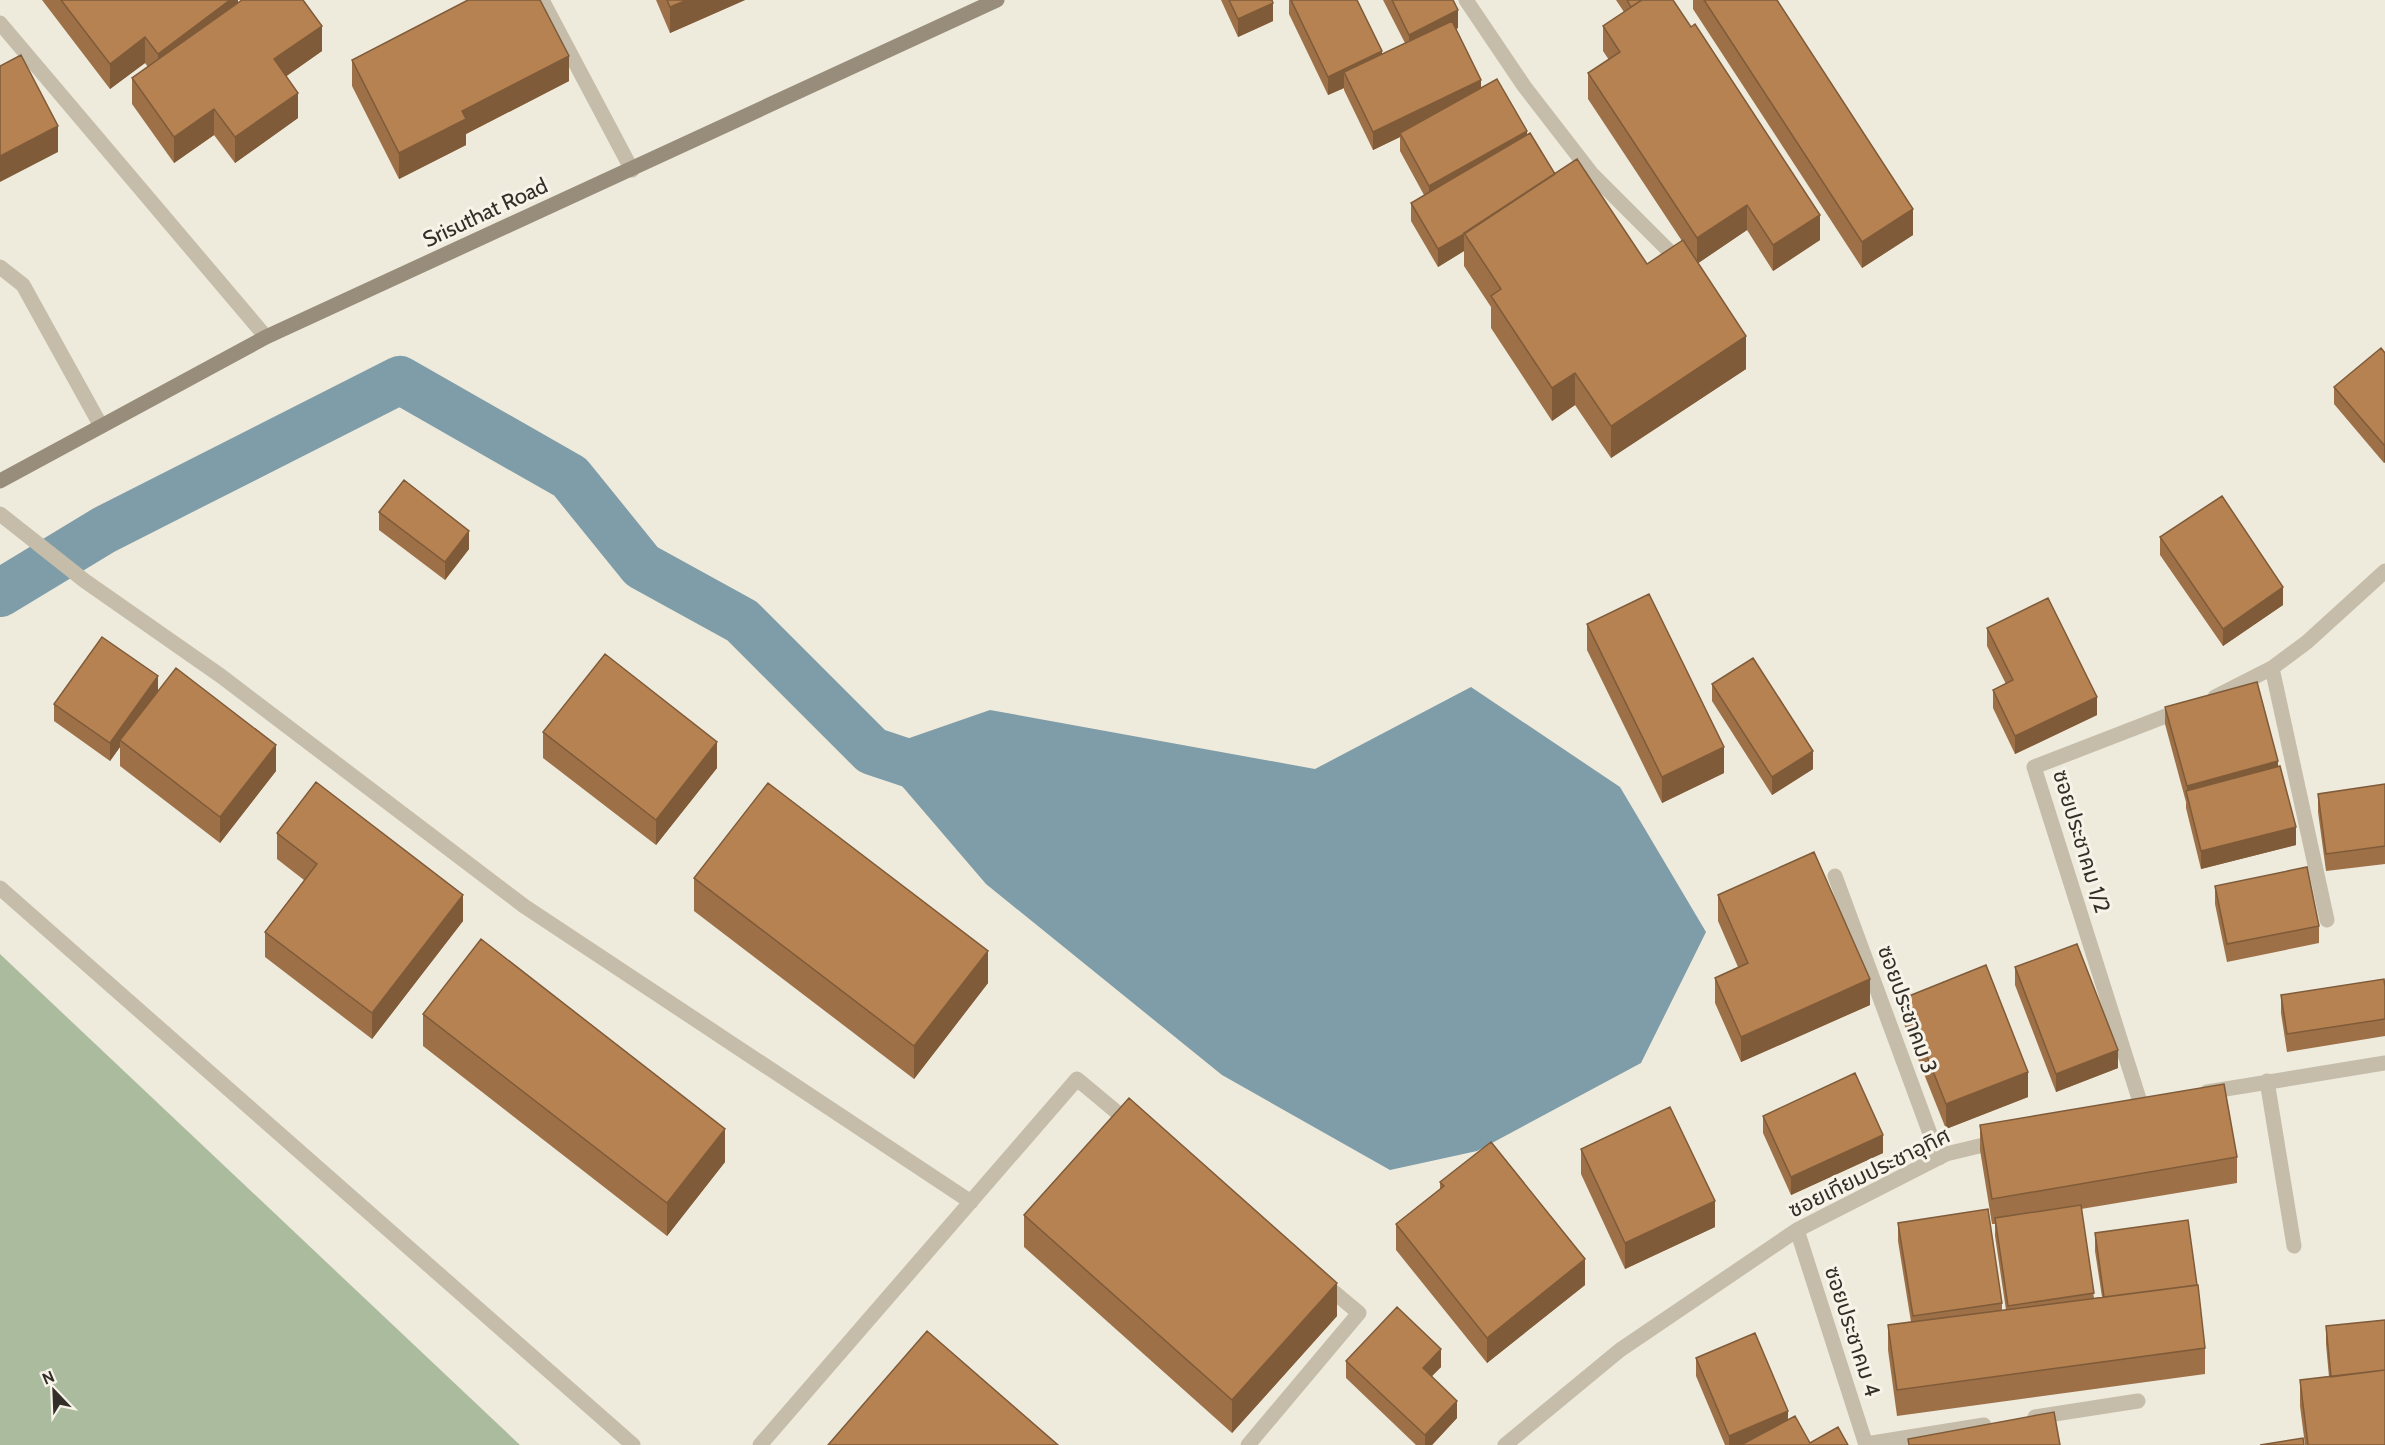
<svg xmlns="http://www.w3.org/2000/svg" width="2385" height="1445" viewBox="0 0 2385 1445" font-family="Cabin,'Noto Sans Thai',sans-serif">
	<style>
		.green { fill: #abbc9e }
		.water { fill: #7f9da8 }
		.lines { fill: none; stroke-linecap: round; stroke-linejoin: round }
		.canal { stroke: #7f9da8; stroke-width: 48 }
		.lane { stroke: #c5bdaa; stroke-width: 15 }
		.street { stroke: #c5bdaa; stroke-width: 15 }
		.secondary { stroke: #988d7b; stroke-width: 15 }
		.wall { fill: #9d7047 }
		.shaded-wall { fill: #7f5b39 }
		.building { fill: #b68252; stroke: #7f5b39; stroke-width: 1.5 }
		.labels { text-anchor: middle; stroke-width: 6; stroke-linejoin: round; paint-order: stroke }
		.street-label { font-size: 22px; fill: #332e28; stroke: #f7f3e8 }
	</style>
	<rect width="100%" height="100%" fill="#eeeadc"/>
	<path class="green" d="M 0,954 L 520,1445 L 0,1445 Z"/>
	<path class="water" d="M 1471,687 L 1620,787 L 1706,932 L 1641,1063 L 1477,1151 L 1390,1170 L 1222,1075 L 986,884 L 872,751 L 990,710 L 1315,769 Z"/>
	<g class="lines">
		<path class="canal" d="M 0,593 L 104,530 L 400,380 L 570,477 L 642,566 L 742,621 L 872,751 L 935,772"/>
		<path class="lane" d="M 1466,0 L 1524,86 L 1592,174 L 1683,265
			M 0,267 L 23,285 L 101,426
			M 0,514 L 85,581 L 221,676 L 524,906 L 971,1202
			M 0,888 L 633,1445
			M 760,1445 L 1077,1079 L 1131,1124
			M 1248,1445 L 1359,1313 L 1323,1283"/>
		<path class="street" d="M 542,0 L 632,170
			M 0,23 L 266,337
			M 2272,668 L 2327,920
			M 2215,697 L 2272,668 L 2307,642 L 2385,571
			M 1835,876 L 1939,1158
			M 2267,1081 L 2294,1246
			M 2207,1092 L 2385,1063
			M 2141,1105 L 2034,767 L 2184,709
			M 1797,1230 L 1866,1445
			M 2035,1417 L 2138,1401
			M 1866,1444 L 1984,1425
			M 1505,1445 L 1620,1350 L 1797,1230 L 1946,1154 L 2000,1141"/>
		<path class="secondary" d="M 0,481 L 266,337 L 997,0"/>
	</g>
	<path class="wall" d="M 42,0 L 238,0 L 238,2 L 322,51 L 286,76 L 298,118 L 235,163 L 214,135 L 174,163 L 132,104 L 132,78 L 148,67 L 145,63 L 110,89 Z
		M 656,0 L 745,0 L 670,33 Z
		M 1221,0 L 1272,0 L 1273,21 L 1238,37 Z
		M 1289,0 L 1357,0 L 1382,54 L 1405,43 L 1383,0 L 1453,0 L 1458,28 L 1456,29 L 1481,88 L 1527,135 L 1555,174 L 1647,264 L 1682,241 L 1588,99 L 1588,73 L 1609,60 L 1603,51 L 1603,26 L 1624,12 L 1616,0 L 1673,0 L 1820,240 L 1773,271 L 1747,230 L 1698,263 L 1746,369 L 1611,458 L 1575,405 L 1552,421 L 1491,328 L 1491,307 L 1464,266 L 1464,251 L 1438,267 L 1411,221 L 1411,203 L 1424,195 L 1400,151 L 1400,137 L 1373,150 L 1344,90 L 1344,88 L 1328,95 L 1289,14 Z
		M 1693,0 L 1777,0 L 1913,235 L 1862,268 L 1693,9 Z
		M 352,60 L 569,81 L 466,134 L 466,145 L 399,179 L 352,86 Z
		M 2385,353 L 2385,462 L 2384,463 L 2334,404 L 2334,387 Z
		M 379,512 L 469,549 L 445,580 L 379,530 Z
		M 2160,537 L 2283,605 L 2223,646 L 2160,555 Z
		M 1587,624 L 1724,773 L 1662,803 L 1587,650 Z
		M 1987,628 L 2097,715 L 2015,754 L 1993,708 L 1993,690 L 2006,684 L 1987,646 Z
		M 1712,684 L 1813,769 L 1772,795 L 1712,701 Z
		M 158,692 L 276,771 L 220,843 L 120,766 L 120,747 L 110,761 L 54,721 L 54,704 Z
		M 2165,707 L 2278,767 L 2296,845 L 2201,869 L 2186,808 L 2186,802 L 2165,724 Z
		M 543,732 L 717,768 L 656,845 L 543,758 Z
		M 2385,784 L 2385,864 L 2326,871 L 2318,812 L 2318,794 Z
		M 277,833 L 463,921 L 372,1039 L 265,957 L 265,932 L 304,880 L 277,859 Z
		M 694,878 L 988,983 L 914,1079 L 694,911 Z
		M 2215,886 L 2319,926 L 2319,943 L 2227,962 L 2215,904 Z
		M 1718,895 L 1870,1005 L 1741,1062 L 1715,1003 L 1715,978 L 1738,967 L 1718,921 Z
		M 2015,967 L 2118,1068 L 2056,1092 L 2015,985 Z
		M 2385,987 L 2385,1036 L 2287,1052 L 2281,1013 L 2281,995 Z
		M 1904,998 L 2028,1097 L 1946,1129 L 1904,1024 Z
		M 423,1014 L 725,1162 L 667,1236 L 423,1046 Z
		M 1763,1116 L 1883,1153 L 1791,1195 L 1763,1133 Z
		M 1980,1125 L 2237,1157 L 2237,1183 L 2081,1209 L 2094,1298 L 2102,1297 L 2095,1251 L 2095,1233 L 2205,1348 L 2205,1374 L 1897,1416 L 1888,1350 L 1888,1325 L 1911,1322 L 1898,1241 L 1898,1223 L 2002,1303 L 2002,1310 L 2006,1310 L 1995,1236 L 1995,1224 L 1992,1224 L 1980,1150 Z
		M 1581,1149 L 1715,1227 L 1625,1269 L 1581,1174 Z
		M 1440,1182 L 1585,1285 L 1487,1363 L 1396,1250 L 1396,1224 L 1440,1189 Z
		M 1024,1215 L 1337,1316 L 1232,1433 L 1024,1247 Z
		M 2326,1326 L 2385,1445 L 2305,1445 L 2300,1406 L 2300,1380 L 2329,1377 L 2326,1344 Z
		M 1696,1358 L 1788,1420 L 1810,1443 L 1848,1445 L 1725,1445 L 1696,1376 Z
		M 1346,1361 L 1441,1367 L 1432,1376 L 1457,1418 L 1432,1445 L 1416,1445 L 1346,1378 Z"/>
	<path class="shaded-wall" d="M 230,0 L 238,0 L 238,19 L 158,80 L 158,54 Z
		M 687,0 L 745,0 L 670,33 L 670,7 Z
		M 1273,3 L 1273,21 L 1238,37 L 1238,19 Z
		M 1458,10 L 1458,28 L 1409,52 L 1409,35 Z
		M 322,26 L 322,51 L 274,85 L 274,59 Z
		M 145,37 L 145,63 L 110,89 L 110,64 Z
		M 1382,51 L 1382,69 L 1344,72 L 1344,88 L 1328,95 L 1328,77 Z
		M 569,56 L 569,81 L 466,134 L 466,145 L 399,179 L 399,153 L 462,111 Z
		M 1481,80 L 1481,97 L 1400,133 L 1400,137 L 1373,150 L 1373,132 Z
		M 298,93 L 298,118 L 235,163 L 235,137 Z
		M 214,109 L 214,135 L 174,163 L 174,137 Z
		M 58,126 L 58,152 L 0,182 L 0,156 Z
		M 1527,131 L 1527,149 L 1429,204 L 1429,186 Z
		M 1747,205 L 1747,230 L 1697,264 L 1697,238 Z
		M 1913,209 L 1913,235 L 1862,268 L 1862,242 Z
		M 1820,215 L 1820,240 L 1773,271 L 1773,245 Z
		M 1464,234 L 1464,251 L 1438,267 L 1438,249 Z
		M 1746,336 L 1746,369 L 1611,458 L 1611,426 Z
		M 1575,373 L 1575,405 L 1552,421 L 1552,388 Z
		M 2385,444 L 2385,462 L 2384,463 L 2384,445 Z
		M 469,531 L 469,549 L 445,580 L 445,562 Z
		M 2283,587 L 2283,605 L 2223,646 L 2223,629 Z
		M 158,676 L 158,694 L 120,740 L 120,747 L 110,761 L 110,743 Z
		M 2097,697 L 2097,715 L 2015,754 L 2015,736 Z
		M 717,742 L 717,768 L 656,845 L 656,820 Z
		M 276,745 L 276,771 L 220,843 L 220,817 Z
		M 1724,747 L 1724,773 L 1662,803 L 1662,777 Z
		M 1813,751 L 1813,769 L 1772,795 L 1772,777 Z
		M 2278,761 L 2278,779 L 2187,793 L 2187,786 Z
		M 2296,827 L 2296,845 L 2201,869 L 2201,851 Z
		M 463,895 L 463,921 L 372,1039 L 372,1013 Z
		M 988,951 L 988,983 L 914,1079 L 914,1046 Z
		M 1870,979 L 1870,1005 L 1741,1062 L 1741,1037 Z
		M 2118,1050 L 2118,1068 L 2056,1092 L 2056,1074 Z
		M 2028,1072 L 2028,1097 L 1946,1129 L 1946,1104 Z
		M 725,1129 L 725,1162 L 667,1236 L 667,1203 Z
		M 1883,1135 L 1883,1153 L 1791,1195 L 1791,1177 Z
		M 1715,1201 L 1715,1227 L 1625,1269 L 1625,1243 Z
		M 1585,1259 L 1585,1285 L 1487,1363 L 1487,1338 Z
		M 1337,1283 L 1337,1316 L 1232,1433 L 1232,1400 Z
		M 1441,1349 L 1441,1367 L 1423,1385 L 1423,1368 Z
		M 1457,1401 L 1457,1418 L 1432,1445 L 1425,1445 L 1425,1435 Z
		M 1788,1411 L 1788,1429 L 1751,1445 L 1729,1445 L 1729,1436 Z"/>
	<path class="building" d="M 61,0 L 230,0 L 158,54 L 145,37 L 110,64 Z
		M 242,0 L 303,0 L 322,26 L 274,59 L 298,93 L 235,137 L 214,109 L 174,137 L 132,78 Z
		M 468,0 L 540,0 L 569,56 L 462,111 L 466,119 L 399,153 L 352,60 Z
		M 667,0 L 687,0 L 670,7 Z
		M 1229,0 L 1272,0 L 1273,3 L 1238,19 Z
		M 1291,0 L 1357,0 L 1382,51 L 1328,77 Z
		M 1392,0 L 1453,0 L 1458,10 L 1409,35 Z
		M 1627,0 L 1642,0 L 1631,7 Z
		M 1642,0 L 1673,0 L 1691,27 L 1695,24 L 1820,215 L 1773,245 L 1747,205 L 1697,238 L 1588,73 L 1620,52 L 1603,26 Z
		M 1704,0 L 1777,0 L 1913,209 L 1862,242 Z
		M 1452,21 L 1481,80 L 1373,132 L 1344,72 Z
		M 21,55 L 58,126 L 0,156 L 0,66 Z
		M 1497,79 L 1527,131 L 1429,186 L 1400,133 Z
		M 1530,133 L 1555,174 L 1464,234 L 1438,249 L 1411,203 Z
		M 1577,159 L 1647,264 L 1683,240 L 1746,336 L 1611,426 L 1575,373 L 1552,388 L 1491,296 L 1501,289 L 1464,233 Z
		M 2381,348 L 2385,353 L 2385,444 L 2384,445 L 2334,387 Z
		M 404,480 L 469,531 L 445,562 L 379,512 Z
		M 2222,496 L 2283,587 L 2223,629 L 2160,537 Z
		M 1649,594 L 1724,747 L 1662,777 L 1587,624 Z
		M 2048,598 L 2097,697 L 2015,736 L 1993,690 L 2013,680 L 1987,628 Z
		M 102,637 L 158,676 L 110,743 L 54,704 Z
		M 605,654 L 717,742 L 656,820 L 543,732 Z
		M 1753,658 L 1813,751 L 1772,777 L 1712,684 Z
		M 176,668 L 276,745 L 220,817 L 120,740 Z
		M 2257,682 L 2278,761 L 2187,786 L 2165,707 Z
		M 2280,766 L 2296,827 L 2201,851 L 2186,791 Z
		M 316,782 L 463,895 L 372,1013 L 265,932 L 317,864 L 277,833 Z
		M 768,783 L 988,951 L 914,1046 L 694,878 Z
		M 2385,784 L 2385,846 L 2326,854 L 2318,794 Z
		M 1814,852 L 1870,979 L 1741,1037 L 1715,978 L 1748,963 L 1718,895 Z
		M 2307,867 L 2319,926 L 2227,944 L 2215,886 Z
		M 481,939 L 725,1129 L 667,1203 L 423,1014 Z
		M 2077,944 L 2118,1050 L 2056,1074 L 2015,967 Z
		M 1986,965 L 2028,1072 L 1946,1104 L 1904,998 Z
		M 2384,979 L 2385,987 L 2385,1019 L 2287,1034 L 2281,995 Z
		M 1855,1073 L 1883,1135 L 1791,1177 L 1763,1116 Z
		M 2224,1084 L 2237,1157 L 1992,1199 L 1980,1125 Z
		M 1129,1098 L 1337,1283 L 1232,1400 L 1024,1215 Z
		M 1670,1107 L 1715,1201 L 1625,1243 L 1581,1149 Z
		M 1491,1142 L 1585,1259 L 1487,1338 L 1396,1224 L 1444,1186 L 1440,1182 Z
		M 2081,1205 L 2094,1293 L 2008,1306 L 1995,1218 Z
		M 1988,1209 L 2002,1303 L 1913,1316 L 1898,1223 Z
		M 2188,1220 L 2197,1285 L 2104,1297 L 2095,1233 Z
		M 2198,1285 L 2205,1348 L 1897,1390 L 1888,1325 Z
		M 1397,1307 L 1441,1349 L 1423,1368 L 1457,1401 L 1425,1435 L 1346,1361 Z
		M 2385,1320 L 2385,1370 L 2331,1377 L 2326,1326 Z
		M 927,1331 L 1058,1445 L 828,1445 Z
		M 1755,1333 L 1788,1411 L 1729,1436 L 1696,1358 Z
		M 2385,1370 L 2385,1445 L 2308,1445 L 2300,1380 Z
		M 2054,1412 L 2060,1445 L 1909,1445 L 1908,1439 Z
		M 1795,1416 L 1810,1443 L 1838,1427 L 1848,1445 L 1741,1445 Z
		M 2303,1438 L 2304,1445 L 2260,1445 Z"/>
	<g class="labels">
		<g class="street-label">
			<text transform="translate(485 212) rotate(-25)" y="8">Srisuthat Road</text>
			<text transform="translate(2082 841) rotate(73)" y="8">ซอยประชาคม 1/2</text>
			<text transform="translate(1908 1009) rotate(70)" y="8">ซอยประชาคม 3</text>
			<text transform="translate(1869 1172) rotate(-26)" y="8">ซอยเทียมประชาอุทิศ</text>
			<text transform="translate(1853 1331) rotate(72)" y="8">ซอยประชาคม 4</text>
		</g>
	</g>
	<g transform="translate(54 1391) rotate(337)" stroke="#f7f3e8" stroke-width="4.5" paint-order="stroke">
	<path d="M0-4.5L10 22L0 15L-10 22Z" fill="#332e28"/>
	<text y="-9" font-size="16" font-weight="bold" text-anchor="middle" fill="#332e28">N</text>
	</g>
</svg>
